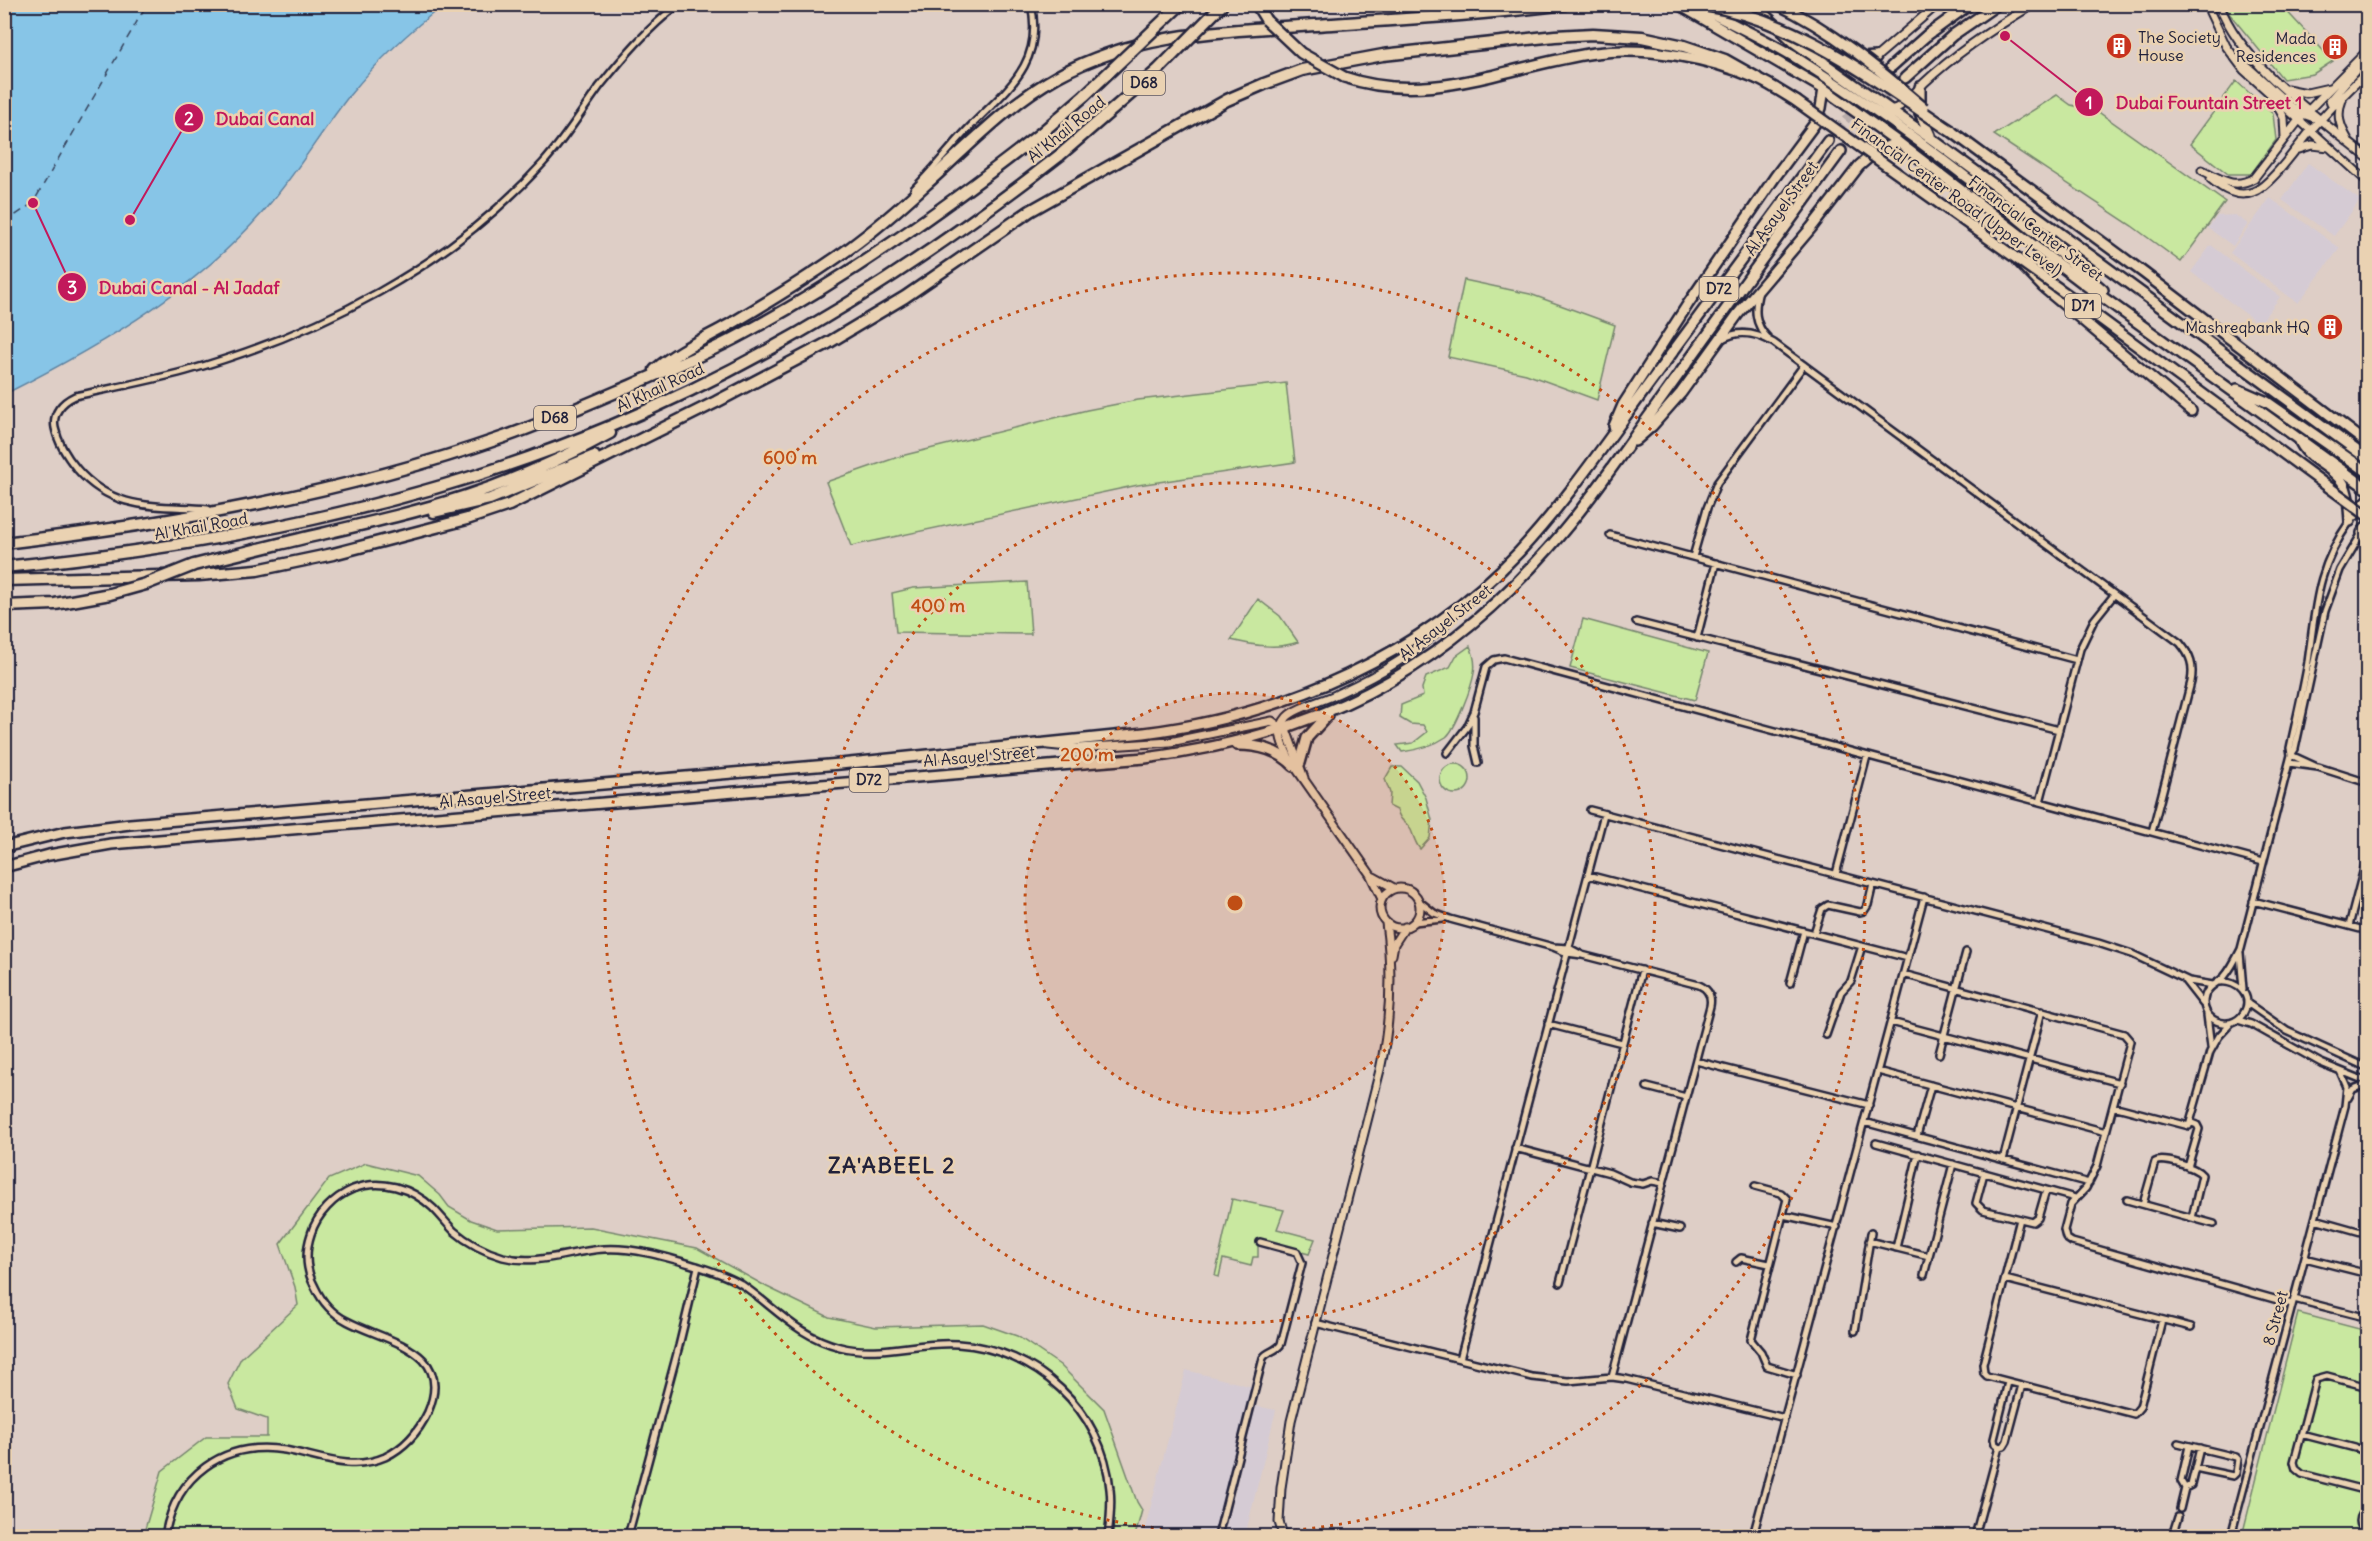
<svg xmlns="http://www.w3.org/2000/svg" width="2372" height="1541" viewBox="0 0 2372 1541" font-family="Delius,sans-serif">
	<style>
		.built { fill: #d5cbd4 }
		.green { fill: #c9e8a0; stroke: #76856e; stroke-width: 1.5 }
		.water { fill: #87c5e7; stroke: #5f84a2; stroke-width: 1.5 }
		.lines { fill: none; stroke-linecap: round; stroke-linejoin: round }
		.ferry { stroke: #36435d; stroke-width: 1.5; stroke-dasharray: 8 6; stroke-linecap: butt }
		.primary-tunnel { stroke: #b8acaa; stroke-width: 9; stroke-dasharray: 9 4.5; stroke-linecap: butt }
		.minor-casing { stroke: #22223b; stroke-width: 10 }
		.tertiary-casing { stroke: #22223b; stroke-width: 11 }
		.primary-casing { stroke: #22223b; stroke-width: 14 }
		.trunk-casing { stroke: #22223b; stroke-width: 14 }
		.motorway-casing { stroke: #22223b; stroke-width: 15 }
		.minor { stroke: #ead2b2; stroke-width: 5 }
		.tertiary { stroke: #ead2b2; stroke-width: 7 }
		.primary { stroke: #ead2b2; stroke-width: 9 }
		.trunk { stroke: #ead2b2; stroke-width: 9 }
		.motorway { stroke: #ead2b2; stroke-width: 10 }
		.trunk-bridge-casing { stroke: #22223b; stroke-width: 14; stroke-linecap: butt }
		.motorway-bridge-casing { stroke: #22223b; stroke-width: 15; stroke-linecap: butt }
		.trunk-bridge { stroke: #ead2b2; stroke-width: 9 }
		.motorway-bridge { stroke: #ead2b2; stroke-width: 10 }
		.ring { fill: none; stroke: #c04e15; stroke-width: 3; stroke-dasharray: 3 6 }
		.labels { text-anchor: middle; stroke-width: 5; stroke-linejoin: round; paint-order: stroke }
		.shield { fill: #ead2b2; stroke: #5e575f; stroke-width: 1.5 }
		.shield-label { font-size: 15px; font-weight: bold; fill: #22223b }
		.poi-label { font-size: 16px; fill: #22223b; stroke: #ead2b2; text-anchor: end }
		.street-label { font-size: 16px; fill: #22223b; stroke: #ead2b2 }
		.district-label { font-size: 22px; font-weight: bold; letter-spacing: 1.5px; fill: #22223b; stroke: #ead2b2 }
		.centre { fill: #c04e15; stroke: #ead2b2; stroke-width: 3 }
		.ring-label { font-size: 18px; text-anchor: middle; font-weight: bold; fill: #c04e15; stroke: #ead2b2; stroke-width: 5; stroke-linejoin: round; paint-order: stroke }
		.leader { fill: none; stroke: #c2185b; stroke-width: 2 }
		.callout-dot { fill: #c2185b; stroke: #ead2b2; stroke-width: 2 }
		.mark-label { font-size: 18px; text-anchor: middle; font-weight: bold; fill: #fff }
		.callout-label { font-size: 18px; text-anchor: middle; font-weight: bold; fill: #c2185b; stroke: #ead2b2; stroke-width: 5; stroke-linejoin: round; paint-order: stroke }
	</style>
	<rect width="100%" height="100%" fill="#decec6"/>
	<filter id="ink" filterUnits="userSpaceOnUse"><feTurbulence type="fractalNoise" baseFrequency=".0167" numOctaves="2"/><feDisplacementMap in="SourceGraphic" scale="12" xChannelSelector="R" yChannelSelector="G"/><feConvolveMatrix kernelMatrix="1 2 1 2 8 2 1 2 1" color-interpolation-filters="sRGB"/></filter>
	<g filter="url(#ink)">
		<path class="built" d="M 2308,163 L 2360,200 L 2334,236 L 2282,200 Z
			M 2270,198 L 2340,248 L 2298,303 L 2230,253 Z
			M 2235,215 L 2248,224 L 2233,246 L 2208,228 L 2217,216 Z
			M 2211,245 L 2280,297 L 2259,324 L 2191,272 Z
			M 1186,1370 L 1253,1387 L 1215,1536 L 1143,1536 Z
			M 1256,1406 L 1276,1410 L 1245,1536 L 1224,1536 Z"/>
		<path class="green" d="M 2227,5 L 2281,5 L 2333,61 L 2313,74 L 2283,79 L 2228,12 Z
			M 2236,81 L 2273,114 L 2276,140 L 2251,174 L 2228,174 L 2190,144 Z
			M 2057,95 L 2071,105 L 2097,111 L 2225,202 L 2181,262 L 2132,226 L 1994,135 Z
			M 1464,280 L 1530,294 L 1615,325 L 1597,400 L 1526,374 L 1448,357 Z
			M 1286,383 L 1295,462 L 1138,485 L 851,546 L 826,482 L 901,456 L 1087,410 L 1138,400 Z
			M 1027,582 L 1031,634 L 896,632 L 892,593 L 913,588 Z
			M 1258,599 L 1280,616 L 1298,642 C 1277,650 1252,645 1231,640 Z
			M 1583,619 L 1708,653 L 1695,700 L 1570,668 Z
			M 1470,646 C 1474,655 1476,663 1474,673 C 1472,686 1456,729 1446,737 C 1433,746 1417,750 1402,752 L 1397,745 L 1413,743 L 1427,732 L 1423,725 L 1410,724 L 1400,718 L 1401,705 L 1423,696 L 1422,688 L 1426,677 L 1450,667 L 1456,656 Z
			M1440 779a15 15 0 1 1 30 0a15 15 0 1 1-30 0Z
			M 1392,767 L 1402,767 L 1417,781 L 1426,798 L 1432,820 L 1430,838 L 1420,849 C 1415,843 1414,837 1411,830 C 1406,820 1401,824 1397,810 L 1389,806 L 1390,793 L 1385,779 Z
			M 366,1163 L 418,1176 L 440,1195 L 449,1207 L 471,1220 L 497,1229 L 591,1227 L 697,1248 L 767,1287 L 829,1317 L 876,1327 L 983,1324 L 1017,1336 L 1060,1365 L 1104,1409 L 1137,1502 L 1142,1510 L 1135,1536 L 143,1536 L 162,1471 L 206,1437 L 267,1437 L 267,1419 L 238,1409 L 228,1384 L 241,1358 L 298,1305 L 295,1287 L 280,1244 L 329,1179 Z
			M 1232,1199 L 1284,1210 L 1277,1229 L 1315,1239 L 1309,1254 L 1258,1240 L 1258,1257 L 1253,1257 L 1251,1266 L 1223,1259 L 1219,1277 L 1215,1276 Z
			M 2298,1313 L 2367,1331 L 2367,1536 L 2242,1536 Z"/>
		<path class="water" d="M 5,4 L 444,4 L 444,5 C 410,30 376,63 349,96 C 324,128 303,163 277,195 C 207,284 104,344 5,394 Z"/>
		<g class="lines">
			<path class="ferry" d="M 4,223 L 33,203 L 147,4"/>
			<path class="primary-tunnel" d="M 1828,141 L 1881,78
				M 1841,151 L 1896,87"/>
			<g class="minor-casing">
				<path id="minor" d="M 914,189 C 933,170 949,149 967,130 C 1004,91 1045,66 1031,4
					M 1759,291 C 1754,309 1754,324 1768,338
					M 1722,339 C 1740,329 1757,333 1774,343 L 2180,643 C 2191,656 2194,666 2191,682 L 2152,832
					M 208,509 C 157,505 114,512 77,469 C 67,457 58,443 55,428 C 52,413 62,402 75,396 C 112,388 149,381 186,371 C 320,333 449,267 543,163 C 565,139 581,112 600,86 C 624,56 648,28 679,4
					M 1610,535 L 2077,660
					M 1693,557 L 1707,508 L 1717,483 L 1804,365
					M 1636,622 L 2059,730
					M 1697,638 L 1716,563
					M 1474,717 L 1474,746 L 1478,763
					M 1447,753 L 1467,727 L 1474,712 L 1486,667 L 1494,660 L 1504,658 L 2263,862
					M 2291,755 L 2290,748 C 2296,720 2303,691 2308,662 C 2316,606 2316,569 2350,521
					M 2291,755 L 2317,767
					M 2289,763 L 2318,767 L 2368,783
					M 2040,802 L 2080,649 L 2094,620 L 2114,595
					M 1590,810 L 2098,943 L 2132,954 L 2189,981 L 2213,985
					M 1836,874 L 1867,756
					M 1588,875 L 1908,958
					M 2253,901 L 2368,931
					M 1420,902 L 1434,913 L 1450,919 L 1553,947 L 1567,953 L 1582,955 L 1699,985 C 1708,989 1712,996 1710,1006 L 1612,1377
					M 1414,922 L 1443,919
					M 2349,926 L 2368,853
					M 1814,933 L 1822,909 L 1828,905 L 1860,912 L 1864,911 L 1868,905 L 1873,884
					M 1553,947 L 1569,948 L 1582,955
					M 2240,953 L 2243,989
					M 1903,974 L 2124,1034 L 2130,1041 L 2129,1046 L 2097,1166 L 2086,1188 L 2071,1204 L 2064,1230 L 2066,1238 L 2072,1242 L 2292,1304
					M 2185,981 L 2203,1004
					M 2219,982 C 2237,980 2255,996 2243,1014 C 2230,1033 2198,1020 2205,996 C 2208,986 2217,984 2224,977 C 2231,969 2236,959 2241,949 L 2291,755 L 2295,749 L 2325,611 L 2340,570 L 2362,533
					M 1790,983 L 1804,931
					M 2247,1003 L 2287,1031 L 2368,1068
					M 2207,1015 L 2211,1047
					M 2238,1020 L 2251,1024 L 2321,1063 L 2368,1082
					M 1891,1022 L 2120,1083
					M 1548,1024 L 1622,1043
					M 1826,1035 L 1841,992 L 1851,981 L 1862,946
					M 1939,1054 L 1966,952
					M 1696,1061 L 1869,1105
					M 1878,1071 L 2106,1132
					M 1647,1087 L 1686,1097
					M 2348,1098 L 2353,1089 L 2367,1084
					M 2113,1106 L 2189,1126 L 2210,1052 L 2219,1036 L 2231,1023
					M 1864,1122 L 2089,1183
					M 1917,1136 L 1931,1085
					M 1876,1143 L 2075,1198
					M 1515,1148 L 1610,1173 L 1630,1182 L 1643,1184 L 1652,1181 L 1663,1183
					M 2003,1160 L 2042,1011
					M 2188,1167 L 2199,1129 L 2197,1125 L 2192,1123
					M 1984,1173 L 1976,1203 L 1983,1210 L 2033,1222 L 2038,1218 L 2046,1190
					M 1755,1186 L 1781,1193 L 1787,1199 L 1751,1340 L 1761,1352 L 1767,1366 L 1797,1375
					M 2127,1200 L 2214,1224
					M 2143,1204 L 2155,1162 C 2163,1157 2196,1167 2202,1175 L 2192,1218
					M 1783,1215 L 1837,1227
					M 2020,1219 L 1983,1364 L 1984,1373 L 1987,1376 L 2134,1414 L 2140,1407 L 2162,1320
					M 2315,1219 L 2368,1234
					M 1652,1223 L 1680,1229
					M 1869,1241 L 1929,1256
					M 1896,1248 L 1918,1154
					M 2305,1258 L 2368,1274
					M 1736,1262 L 1741,1258 L 1769,1264
					M 1924,1275 L 1953,1164
					M 2005,1279 L 2191,1327
					M 1560,1283 L 1642,970
					M 2294,1299 L 2368,1318
					M 1315,1323 L 1532,1377 L 1568,1381 L 1612,1377 L 1626,1379 L 1785,1418
					M 1855,1331 L 1871,1233
					M 1460,1359 L 1604,814
					M 2008,1382 L 1994,1439 L 1995,1444 L 1999,1447 L 2004,1446 L 2007,1441 L 2022,1385
					M 2368,1387 L 2327,1376 L 2316,1379 L 2294,1462 L 2296,1469 L 2302,1474 L 2368,1491
					M 2301,1434 L 2355,1448
					M 2178,1443 L 2236,1457 L 2238,1459 L 2236,1473 L 2233,1476 L 2195,1468
					M 2189,1446 L 2181,1481 L 2185,1488 L 2191,1485 L 2200,1448
					M 2359,1449 L 2368,1451
					M 2180,1509 L 2185,1488
					M 2368,1510 C 2357,1516 2358,1527 2368,1532
					M 165,1536 C 175,1476 223,1440 285,1450 C 318,1456 351,1472 385,1457 C 404,1448 419,1431 428,1412 C 455,1349 386,1342 347,1321 C 333,1314 322,1302 315,1287 C 306,1271 305,1252 311,1234 C 317,1214 334,1197 353,1189 C 381,1178 412,1188 433,1208 C 441,1216 447,1224 454,1231 C 468,1243 486,1252 503,1257 C 539,1266 569,1251 604,1249 C 634,1247 669,1258 697,1266 C 712,1271 728,1276 741,1284 C 776,1308 797,1336 840,1347 C 881,1357 918,1341 958,1344 C 1036,1349 1103,1410 1110,1489 C 1112,1505 1110,1521 1108,1536
					M 628,1536 L 679,1346 L 698,1267
					M 1218,1536 L 1263,1358 C 1267,1351 1276,1352 1281,1344 L 1302,1263 L 1297,1252 L 1260,1242
					M 1753,1536 L 1924,897
					M 1975,1536 L 1999,1447
					M 2172,1536 L 2178,1517
					M 2231,1536 L 2345,1106 L 2347,1087 L 2340,1071"/>
			</g>
			<g class="tertiary-casing">
				<path id="tertiary" d="M 2206,4 L 2226,46 L 2244,70 L 2368,182
					M 2219,4 C 2243,67 2317,116 2368,158
					M 1874,59 L 1938,4
					M 2244,64 C 2265,80 2296,119 2321,119
					M 2287,89 L 2307,93 L 2329,88
					M 2342,100 C 2336,115 2340,126 2348,140
					M 2336,104 L 2331,103 L 2330,100 L 2368,56
					M 2277,105 L 2284,118 L 2285,137
					M 1888,110 C 1902,110 1915,92 1924,83 C 1957,52 1995,27 2034,4
					M 2296,150 L 2312,145 L 2329,147
					M 2202,170 C 2221,179 2233,190 2254,178 L 2299,120 L 2368,50
					M 2211,179 C 2223,189 2237,198 2253,192 C 2271,186 2299,144 2313,128 C 2330,109 2348,89 2368,72
					M 1048,745 L 1078,748 L 1170,742 L 1272,721 L 1287,732 L 1304,778
					M 1374,877 L 1394,888
					M1380 908a20 20 0 1 1 40 0a20 20 0 1 1-40 0Z
					M 1382,899 L 1370,874 L 1289,758 C 1282,743 1275,731 1287,717 C 1295,708 1326,700 1337,694 C 1381,674 1425,649 1457,611
					M 1392,955 L 1394,944 L 1405,927
					M 1289,1536 L 1282,1532 L 1279,1522 L 1281,1488 L 1291,1421 L 1380,1070 C 1391,1020 1393,973 1386,923"/>
			</g>
			<g class="primary-casing">
				<path id="primary" d="M 1678,4 L 1824,89 L 1898,142 L 2083,283 L 2368,489
					M 1753,4 L 1794,42 L 1933,140 L 2368,459
					M 1698,6 C 1731,24 1766,39 1798,59 C 1906,127 2007,206 2103,290
					M 1810,51 L 1847,59 L 1876,57
					M 1891,67 L 1926,36 L 1970,4
					M 1905,78 L 1953,35 L 1998,4
					M 1920,87 L 1920,113 L 1930,135
					M 2237,389 L 2267,402 L 2368,472
					M 1614,426 L 1623,405 L 1688,304 L 1775,177 L 1816,122 L 1821,108 L 1824,89
					M 2299,439 C 2307,461 2332,465 2343,483 C 2349,494 2349,509 2350,521
					M 1635,441 L 1652,426 L 1681,393 L 1738,314 L 1811,228 L 1859,166 L 1875,152 L 1898,142
					M 2355,515 L 2368,500
					M 2362,533 L 2368,525
					M 1237,745 C 1260,745 1278,750 1294,766
					M 1300,763 L 1307,738 L 1328,715
					M 4,847 L 65,832 L 130,824 L 840,764 L 1144,733 C 1283,716 1422,655 1519,552 C 1568,499 1609,438 1652,380 C 1711,300 1770,221 1828,141
					M 4,867 L 49,855 L 111,844 L 1145,758 C 1313,737 1437,675 1549,548 C 1589,503 1622,453 1657,405 C 1718,320 1779,235 1841,151"/>
			</g>
			<g class="trunk-casing">
				<path id="trunk" d="M 1256,4 L 1266,20
					M 1344,77 C 1431,107 1508,65 1595,53 C 1646,46 1709,58 1756,78 C 1770,84 1783,93 1796,101
					M 1951,131 L 2144,273 L 2368,444
					M 2019,262 L 2043,287 L 2191,411"/>
			</g>
			<g class="motorway-casing">
				<path id="motorway" d="M 655,370 C 677,351 704,339 729,325 C 770,301 811,276 850,248 C 876,229 900,208 924,186 C 968,147 1006,105 1058,76 C 1137,32 1228,31 1316,25 C 1399,19 1483,15 1565,4
					M 434,512 L 490,499 L 594,456
					M 4,543 C 174,523 342,494 504,437 C 547,422 588,404 630,386 C 666,370 704,355 739,336 C 846,279 944,209 1040,134
					M 279,544 C 341,529 405,516 466,496 C 516,480 564,458 610,433
					M 4,567 C 211,546 418,507 611,426 C 773,359 922,263 1060,155
					M 4,580 L 199,575 L 257,570 L 333,554 L 467,519 L 509,505 L 716,402 L 828,343 L 905,297 L 1030,211 L 1227,100 L 1264,84 L 1302,70 L 1383,55 L 1555,36 L 1593,34 L 1642,37 L 1684,46 L 1725,60 L 1757,78"/>
			</g>
			<use href="#minor" class="minor"/>
			<use href="#tertiary" class="tertiary"/>
			<use href="#primary" class="primary"/>
			<use href="#trunk" class="trunk"/>
			<use href="#motorway" class="motorway"/>
			<g class="trunk-bridge-casing">
				<path id="trunk-bridge" d="M 1777,4 C 1832,30 1879,69 1924,108
					M 1266,20 L 1301,53 L 1344,77
					M 1796,101 L 2086,308 L 2368,516"/>
			</g>
			<g class="motorway-bridge-casing">
				<path id="motorway-bridge" d="M 1700,4 C 1797,19 1872,78 1951,131
					M 1040,134 L 1084,96 L 1181,4
					M 1060,155 L 1158,70 L 1223,4
					M 4,606 L 55,604 L 110,594 L 146,584 L 194,565 L 279,544"/>
			</g>
			<use href="#trunk-bridge" class="trunk-bridge"/>
			<use href="#motorway-bridge" class="motorway-bridge"/>
		</g>
	</g>
	<circle cx="1235" cy="903" r="210" fill="#c04e15" fill-opacity=".12"/>
	<g class="ring">
		<circle cx="1235" cy="903" r="210"/>
		<circle cx="1235" cy="903" r="420"/>
		<circle cx="1235" cy="903" r="630"/>
	</g>
	<defs>
		<g id="building-disc" transform="scale(1.35)"><circle r="9.5" fill="#c8321e" stroke="#ead2b2"/><path d="M-4-6H4V6H1V3H-1V6H-4ZM-2.5-4.3h1.7v1.8h-1.7ZM.8-4.3h1.7v1.8H.8ZM-2.5-1h1.7V.8h-1.7ZM.8-1h1.7V.8H.8Z" fill="#fff"/></g>
	</defs>
	<g fill-rule="evenodd">
		<use href="#building-disc" x="2119" y="46"/>
		<use href="#building-disc" x="2335" y="47"/>
		<use href="#building-disc" x="2330" y="327"/>
	</g>
	<g class="labels">
		<g class="shield">
			<rect x="1123" y="71" width="42" height="24" rx="4.5"/>
			<rect x="1699.5" y="277" width="39" height="24" rx="4.5"/>
			<rect x="2065" y="294" width="36" height="24" rx="4.5"/>
			<rect x="534" y="406" width="42" height="24" rx="4.5"/>
			<rect x="849.5" y="768" width="39" height="24" rx="4.5"/>
		</g>
		<g class="shield-label">
			<text x="1144" y="88">D68</text>
			<text x="1719" y="294">D72</text>
			<text x="2083" y="311">D71</text>
			<text x="555" y="423">D68</text>
			<text x="869" y="785">D72</text>
		</g>
		<g class="poi-label">
			<text x="2138" y="43" text-anchor="start">The Society<tspan x="2138" dy="18">House</tspan></text>
			<text x="2316" y="44">Mada<tspan x="2316" dy="18">Residences</tspan></text>
			<text x="2310" y="333">Mashreqbank HQ</text>
		</g>
		<g class="street-label">
			<text transform="translate(1066 129) rotate(-39)" y="6">Al Khail Road</text>
			<text transform="translate(1957 197) rotate(36)" y="6">Financial Center Road (Upper Level)</text>
			<text transform="translate(1781 208) rotate(-54)" y="6">Al Asayel Street</text>
			<text transform="translate(2036 228) rotate(37)" y="6">Financial Center Street</text>
			<text transform="translate(660 387) rotate(-25)" y="6">Al Khail Road</text>
			<text transform="translate(201 526) rotate(-10)" y="6">Al Khail Road</text>
			<text transform="translate(1445 622) rotate(-38)" y="6">Al Asayel Street</text>
			<text transform="translate(979 756) rotate(-5)" y="6">Al Asayel Street</text>
			<text transform="translate(495 797) rotate(-5)" y="6">Al Asayel Street</text>
			<text transform="translate(2275 1318) rotate(-75)" y="6">8 Street</text>
		</g>
		<g class="district-label">
			<text x="892" y="1173">ZA'ABEEL 2</text>
		</g>
	</g>
	<circle cx="1235" cy="903" r="9" class="centre"/>
	<g class="ring-label">
		<text x="790" y="464">600 m</text>
		<text x="938" y="612">400 m</text>
		<text x="1087" y="761">200 m</text>
	</g>
	<path class="leader" d="M2005 36L2089 102M130 220L189 118M33 203L72 287"/>
	<g class="callout-dot">
		<circle cx="2005" cy="36" r="6"/>
		<circle cx="130" cy="220" r="6"/>
		<circle cx="33" cy="203" r="6"/>
		<circle cx="2089" cy="102" r="15"/>
		<circle cx="189" cy="118" r="15"/>
		<circle cx="72" cy="287" r="15"/>
	</g>
	<g class="mark-label">
		<text x="2089" y="109">1</text>
		<text x="189" y="125">2</text>
		<text x="72" y="294">3</text>
	</g>
	<g class="callout-label">
		<text x="2209" y="109">Dubai Fountain Street 1</text>
		<text x="265" y="125">Dubai Canal</text>
		<text x="189" y="294">Dubai Canal - Al Jadaf</text>
	</g>
	<rect width="2372" height="1541" fill="none" stroke="#ead2b2" stroke-width="24"/>
	<rect x="12" y="12" width="2348" height="1517" fill="none" stroke="#22223b" stroke-width="2" filter="url(#ink)"/>
</svg>
